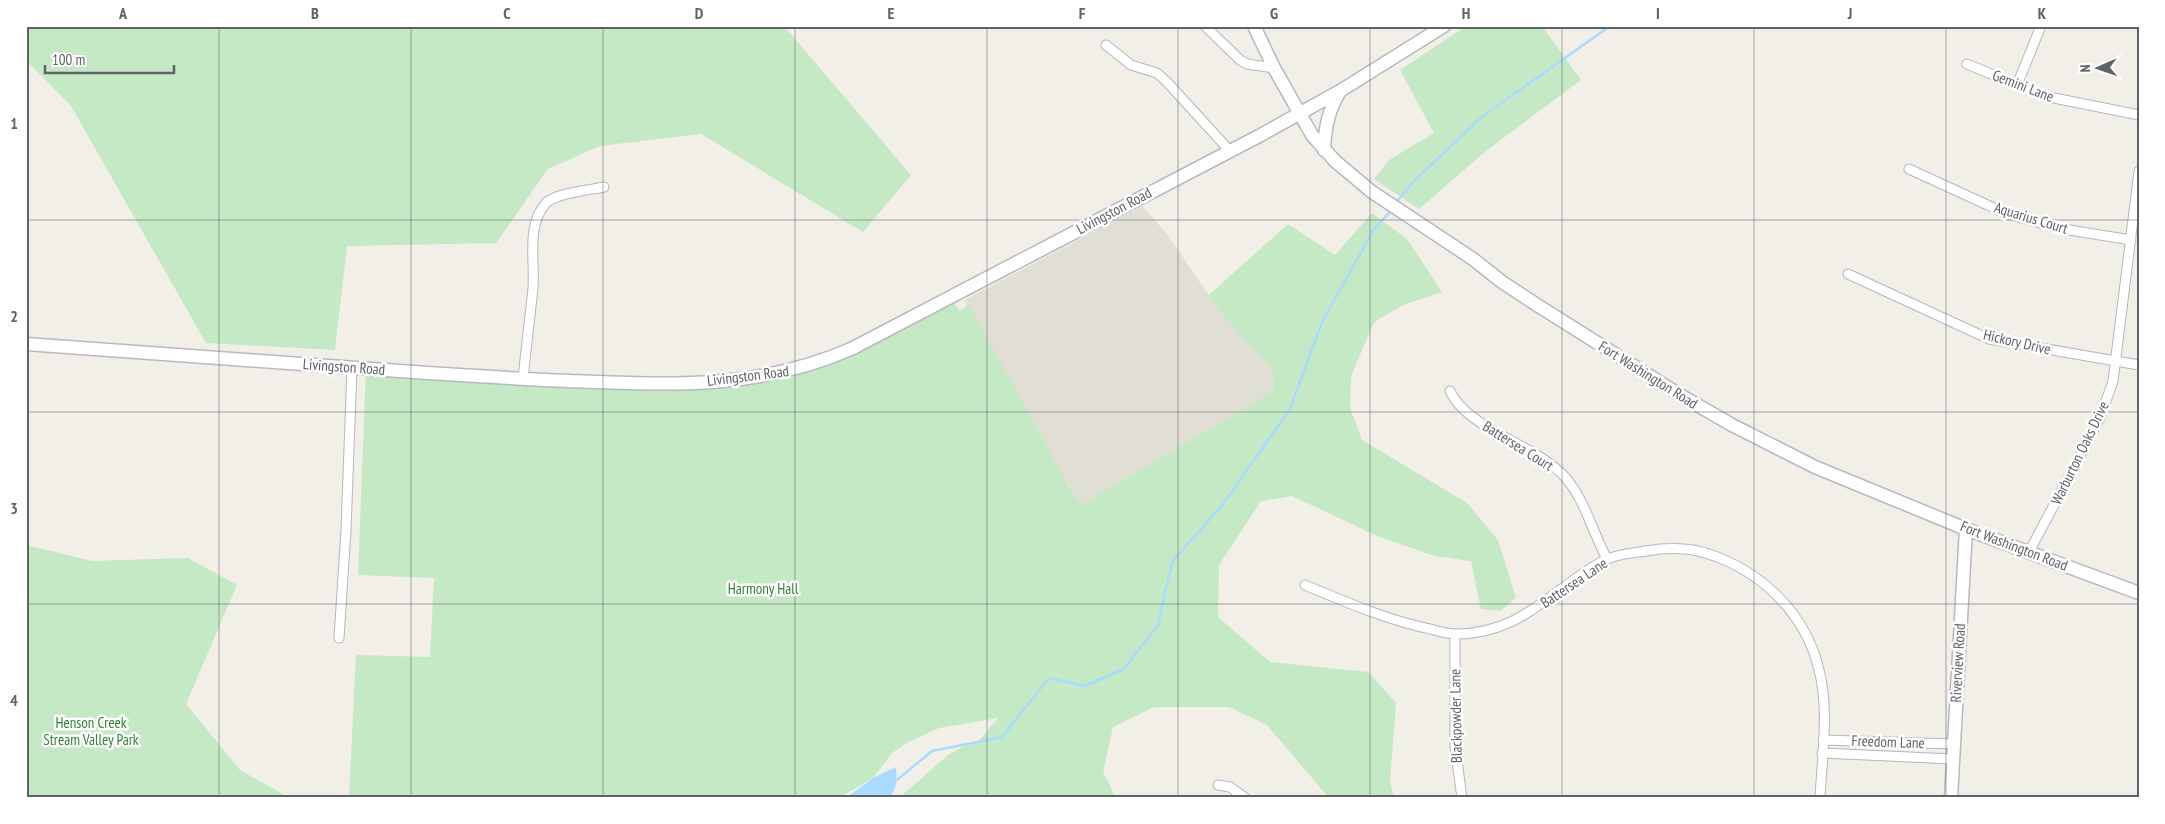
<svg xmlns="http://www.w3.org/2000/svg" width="2165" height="824" viewBox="0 0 2165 824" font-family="'PT Sans Narrow',sans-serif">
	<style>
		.education { fill: #e1ded6 }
		.green { fill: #c5e8c5 }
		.water { fill: #aadaff }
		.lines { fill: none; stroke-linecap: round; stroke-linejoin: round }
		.stream { stroke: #aadaff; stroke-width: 2.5 }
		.street-casing { stroke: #b5b8bc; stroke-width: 11 }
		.secondary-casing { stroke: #b6babf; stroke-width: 15 }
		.street { stroke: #fff; stroke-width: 9 }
		.secondary { stroke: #fff; stroke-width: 12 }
		.grid { fill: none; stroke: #5f6368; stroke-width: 1; stroke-opacity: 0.55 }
		.labels { text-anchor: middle; stroke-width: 5; stroke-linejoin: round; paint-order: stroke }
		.street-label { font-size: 15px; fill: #5f6368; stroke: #fff }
		.park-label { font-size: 15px; fill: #348238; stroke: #fff }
		.neatline { fill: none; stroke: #5f6368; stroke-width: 2 }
		.grid-label { font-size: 16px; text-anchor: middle; font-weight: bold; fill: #5f6368 }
	</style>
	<rect width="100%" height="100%" fill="#f1efe8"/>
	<path class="education" d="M 1142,206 L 1167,234 L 1223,316 L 1272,369 L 1273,391 L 1082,504 L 990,372 L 965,300 Z"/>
	<path class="green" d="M 26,26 L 784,26 L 911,175 L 863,232 L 701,134 L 600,146 L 548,169 L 496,243 L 347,246 L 335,350 L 206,343 L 71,106 L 26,60 Z
		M 1466,26 L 1542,26 L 1581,80 L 1486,151 L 1419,209 L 1374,179 L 1389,160 L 1434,133 L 1400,70 Z
		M 1372,213 L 1407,239 L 1442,292 L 1403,305 L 1374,322 L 1351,376 L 1350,408 L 1362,440 L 1467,503 L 1498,540 L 1516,598 L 1500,611 L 1481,609 L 1471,561 L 1434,556 L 1375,535 L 1292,496 L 1261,501 L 1219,565 L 1218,617 L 1270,662 L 1368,672 L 1396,703 L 1390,781 L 1394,798 L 1329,798 L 1267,725 L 1229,707 L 1154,707 L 1113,727 L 1103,772 L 1116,798 L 899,798 L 948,755 L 964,746 L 978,742 L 998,718 L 939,728 L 907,743 L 893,752 L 873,778 L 839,798 L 349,798 L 356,655 L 430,657 L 434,578 L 358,575 L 366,370 L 536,381 L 775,377 L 954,301 L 959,311 L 969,305 L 1068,485 L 1082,504 L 1273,391 L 1272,369 L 1223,316 L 1209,295 L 1288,224 L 1335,255 Z
		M 26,545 L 92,561 L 188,558 L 237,585 L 186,704 L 240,770 L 290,798 L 26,798 Z"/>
	<path class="water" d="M 896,767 C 897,779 897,789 889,798 L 846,798 L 873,778 Z"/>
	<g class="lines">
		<path class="stream" d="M 1398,200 L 1415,180 L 1483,116 L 1610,26
			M 897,780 L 932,751 L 1002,737 L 1049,678 L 1084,686 L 1124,669 L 1158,625 L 1172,562 L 1223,504 L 1290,409 L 1322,322 L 1374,229 L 1389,213"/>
		<g class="street-casing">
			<path id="street" d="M 1205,26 L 1240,60 L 1247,64 L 1274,68
				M 1106,45 L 1131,65 L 1157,73 L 1167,82 L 1230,151
				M 1967,64 L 2044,96 L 2139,115
				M 2017,85 L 2041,26
				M 1909,169 L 2007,214 L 2063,229 L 2131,240
				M 1848,274 L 1989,339 L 2139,365
				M 523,379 C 526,348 530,318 533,288 C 535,261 526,225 546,203 C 556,193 590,190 604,187
				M 1450,391 C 1467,429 1535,444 1565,477 C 1585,500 1593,533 1607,559
				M 2029,552 L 2100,418 L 2113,381 L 2139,171
				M 1305,585 C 1346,602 1387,620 1430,629 C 1438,631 1447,634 1456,634 C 1523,634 1552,588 1605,560 C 1617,554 1633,553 1646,551 C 1658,549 1671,548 1684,549 C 1696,549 1709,554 1720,558 C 1767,577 1805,616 1818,666 C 1830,708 1822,755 1820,798
				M 1455,634 L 1455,746 L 1462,798
				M 339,638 L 346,530 L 352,367
				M 1823,740 L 1954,744
				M 1822,753 L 1953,759
				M 1218,785 L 1230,787 L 1245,798"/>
		</g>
		<g class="secondary-casing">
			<path id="secondary" d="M 1254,26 L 1274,68 L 1300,114 L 1312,135 L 1335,161 L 1372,192 L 1473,259 L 1502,282 L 1537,305 L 1680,395 L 1732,425 L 1815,467 L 1966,529 L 2139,593
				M 1324,150 C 1325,128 1328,111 1340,91
				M 26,344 C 136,353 246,359 356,368 C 427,373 498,378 569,381 C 670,385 759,390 853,348 L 1259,136 L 1340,91 L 1444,26
				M 1951,798 L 1966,529"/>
		</g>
		<use href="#street" class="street"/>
		<use href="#secondary" class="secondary"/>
	</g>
	<path class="grid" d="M 219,26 L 219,798M 411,26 L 411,798M 603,26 L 603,798M 795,26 L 795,798M 987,26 L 987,798M 1178,26 L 1178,798M 1370,26 L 1370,798M 1562,26 L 1562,798M 1754,26 L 1754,798M 1946,26 L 1946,798M 26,220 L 2139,220M 26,412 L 2139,412M 26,604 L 2139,604"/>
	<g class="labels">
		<g class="street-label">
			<text transform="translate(2023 86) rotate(21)" y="5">Gemini Lane</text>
			<text transform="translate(1114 211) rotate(-28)" y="5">Livingston Road</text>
			<text transform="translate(2031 218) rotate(17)" y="5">Aquarius Court</text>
			<text transform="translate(2017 342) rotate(13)" y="5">Hickory Drive</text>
			<text transform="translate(344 367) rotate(4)" y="5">Livingston Road</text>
			<text transform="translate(1648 375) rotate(32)" y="5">Fort Washington Road</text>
			<text transform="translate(748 376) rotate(-7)" y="5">Livingston Road</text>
			<text transform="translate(1518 446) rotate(32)" y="5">Battersea Court</text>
			<text transform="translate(2080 453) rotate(-64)" y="5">Warburton Oaks Drive</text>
			<text transform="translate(2014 546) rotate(21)" y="5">Fort Washington Road</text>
			<text transform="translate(1574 583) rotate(-34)" y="5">Battersea Lane</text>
			<text transform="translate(1958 663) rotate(-87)" y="5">Riverview Road</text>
			<text transform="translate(1456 716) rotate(-91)" y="5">Blackpowder Lane</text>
			<text transform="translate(1888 742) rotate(2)" y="5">Freedom Lane</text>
		</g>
		<g class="park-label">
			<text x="763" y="594">Harmony Hall</text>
			<text x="91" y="728">Henson Creek<tspan x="91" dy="17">Stream Valley Park</tspan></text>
		</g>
	</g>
	<rect width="2165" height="824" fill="none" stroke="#ffffff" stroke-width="55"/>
	<g transform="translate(2098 68) rotate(268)" stroke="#ffffff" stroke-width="4" paint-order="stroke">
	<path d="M0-4L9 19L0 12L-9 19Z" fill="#5f6368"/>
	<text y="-8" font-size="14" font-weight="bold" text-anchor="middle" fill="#5f6368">N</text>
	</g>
	<path d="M45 65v8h129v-8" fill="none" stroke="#5f6368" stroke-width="2.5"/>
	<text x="52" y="65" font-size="15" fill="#5f6368" stroke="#ffffff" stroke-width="4" paint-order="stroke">100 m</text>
	<rect x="28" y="28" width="2110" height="768" class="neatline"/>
	<g class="grid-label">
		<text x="123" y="19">A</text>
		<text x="315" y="19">B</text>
		<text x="507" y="19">C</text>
		<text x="699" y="19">D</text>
		<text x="891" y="19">E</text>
		<text x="1082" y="19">F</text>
		<text x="1274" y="19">G</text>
		<text x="1466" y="19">H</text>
		<text x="1658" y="19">I</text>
		<text x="1850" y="19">J</text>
		<text x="2042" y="19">K</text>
		<text x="14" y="129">1</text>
		<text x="14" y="322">2</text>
		<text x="14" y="514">3</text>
		<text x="14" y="706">4</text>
	</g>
</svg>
